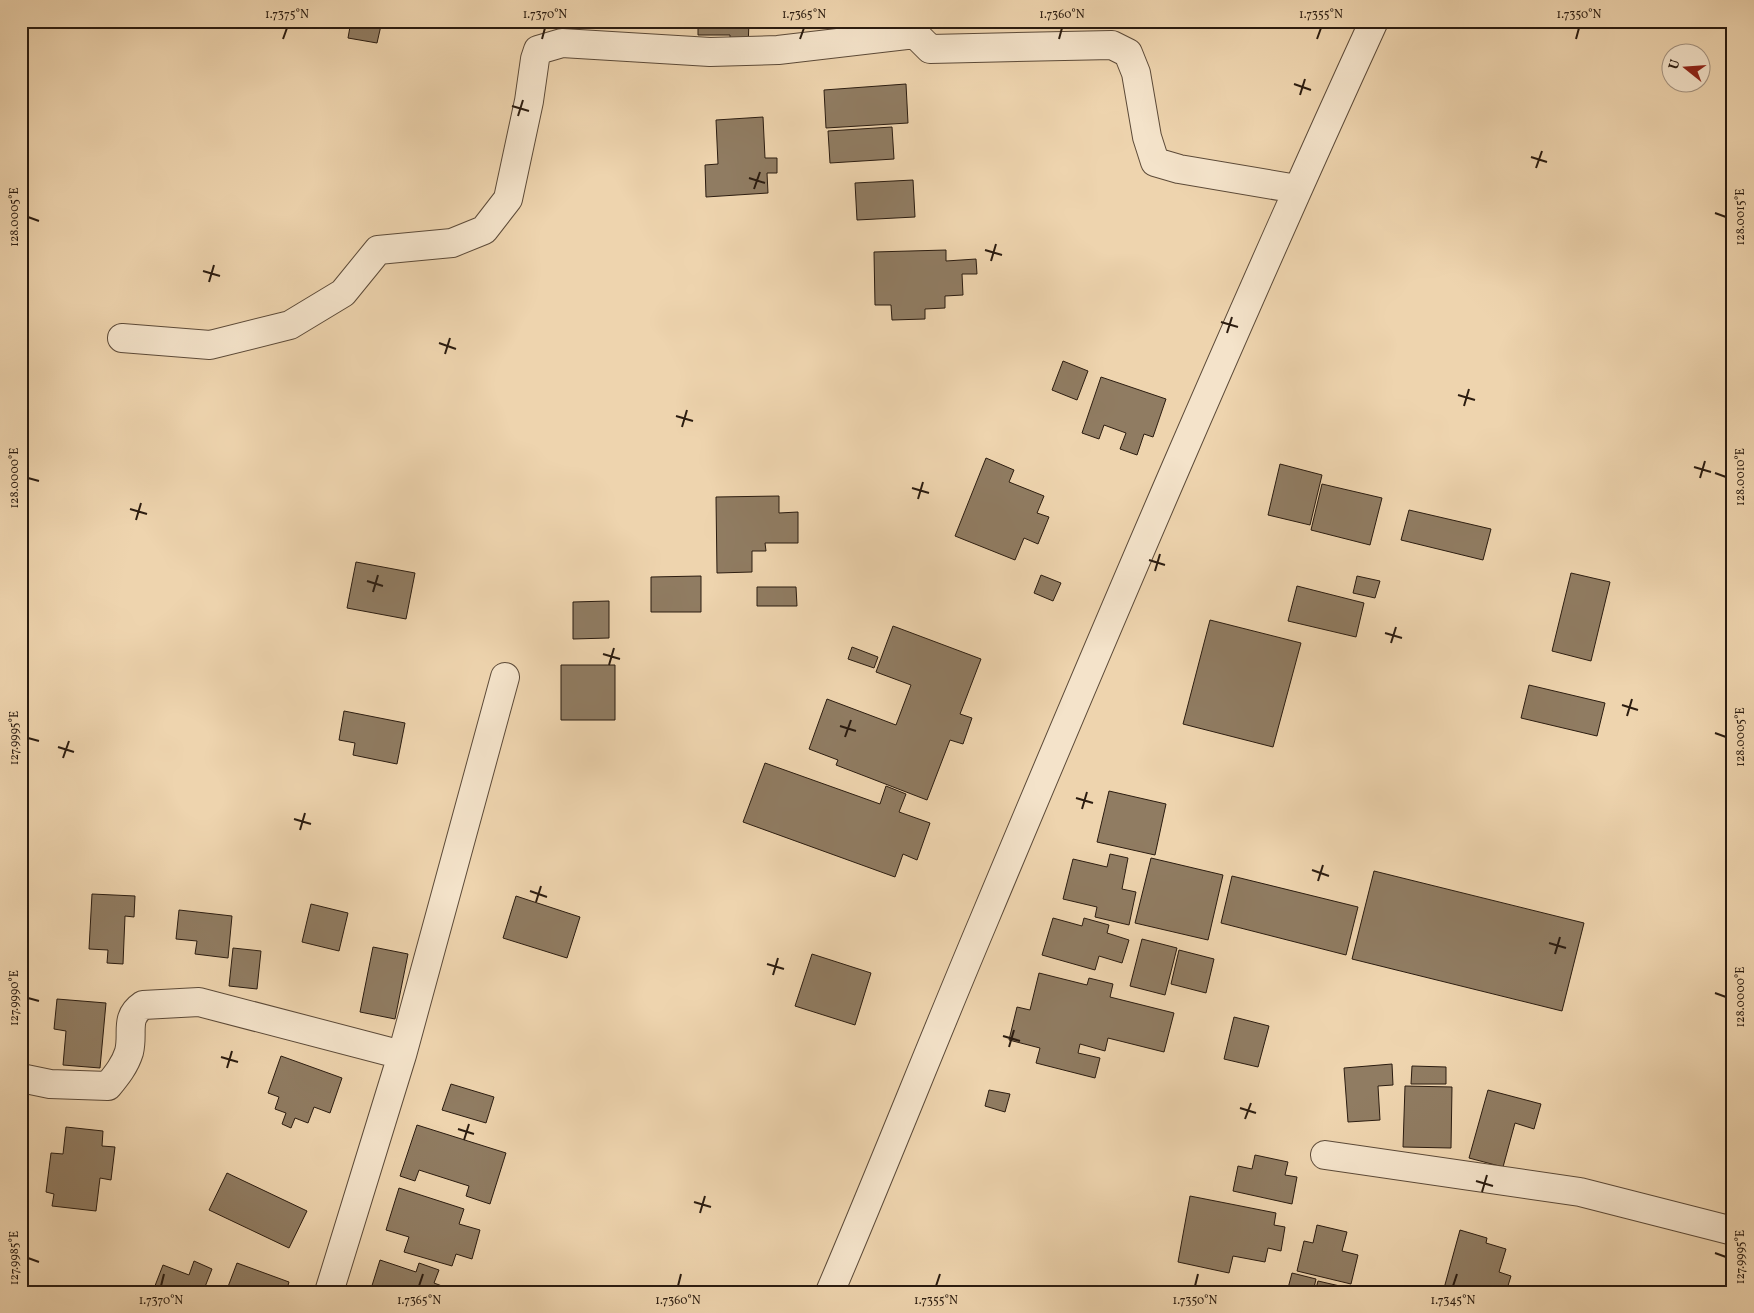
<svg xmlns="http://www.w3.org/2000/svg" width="1754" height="1313" viewBox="0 0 1754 1313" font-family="Vollkorn,serif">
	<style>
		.building { fill: #907c62; stroke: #2b1c10 }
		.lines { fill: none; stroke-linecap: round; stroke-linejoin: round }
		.minor-casing { stroke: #5c4a38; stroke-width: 30 }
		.minor { stroke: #f4e3ca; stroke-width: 28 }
		.ticks { fill: none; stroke: #2b1c10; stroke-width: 2 }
		.neatline { fill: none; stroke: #2b1c10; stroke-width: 2 }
		.ticks-label { font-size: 12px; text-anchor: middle; fill: #2b1c10 }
	</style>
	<rect width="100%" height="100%" fill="#eed4ae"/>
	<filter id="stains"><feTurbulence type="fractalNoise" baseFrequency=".004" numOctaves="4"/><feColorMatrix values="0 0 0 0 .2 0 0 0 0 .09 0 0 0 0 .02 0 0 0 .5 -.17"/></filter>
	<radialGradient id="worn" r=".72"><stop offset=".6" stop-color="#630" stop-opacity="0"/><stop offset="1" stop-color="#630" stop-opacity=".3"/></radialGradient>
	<path class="building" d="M 351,21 L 382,21 L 377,43 L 348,38 Z
		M 698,21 L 749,21 L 748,48 L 730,48 L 730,35 L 698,35 Z
		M 906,84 L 908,123 L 826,128 L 824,90 Z
		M 763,117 L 765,158 L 777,158 L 777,173 L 767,173 L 768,193 L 706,197 L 705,165 L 718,164 L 716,120 Z
		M 892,127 L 894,159 L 830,163 L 828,131 Z
		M 913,180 L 915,217 L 857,220 L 855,183 Z
		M 946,250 L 946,261 L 976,259 L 977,274 L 962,274 L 963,295 L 945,296 L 945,308 L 925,309 L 925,319 L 892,320 L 891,305 L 875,305 L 874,252 Z
		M 1063,361 L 1088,371 L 1077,400 L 1052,390 Z
		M 1101,377 L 1166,399 L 1153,437 L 1144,434 L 1137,455 L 1120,449 L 1126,433 L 1104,425 L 1099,439 L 1082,433 Z
		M 986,458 L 1014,470 L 1009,482 L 1044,496 L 1037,513 L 1049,517 L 1038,544 L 1024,538 L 1015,560 L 955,536 Z
		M 1280,464 L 1322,475 L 1310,525 L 1268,515 Z
		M 1322,484 L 1382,498 L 1370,545 L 1311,530 Z
		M 779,496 L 779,513 L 798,512 L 798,543 L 765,543 L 766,551 L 752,551 L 752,572 L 717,573 L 716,497 Z
		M 1409,510 L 1491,529 L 1483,560 L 1401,540 Z
		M 356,562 L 415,573 L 406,619 L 347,608 Z
		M 1571,573 L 1610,582 L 1591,661 L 1552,651 Z
		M 1041,575 L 1061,583 L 1053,601 L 1034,593 Z
		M 701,576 L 701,612 L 651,612 L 651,577 Z
		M 1357,576 L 1380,581 L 1375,598 L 1353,593 Z
		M 1297,586 L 1364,603 L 1356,637 L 1288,621 Z
		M 757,587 L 796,587 L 797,606 L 757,606 Z
		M 609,601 L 609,638 L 573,639 L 573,602 Z
		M 1210,620 L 1301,643 L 1273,747 L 1183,724 Z
		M 893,626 L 981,659 L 960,714 L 972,718 L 963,744 L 950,740 L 927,800 L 836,765 L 838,760 L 809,749 L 827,699 L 896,725 L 911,685 L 876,672 Z
		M 852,647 L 878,657 L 874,668 L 848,659 Z
		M 561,665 L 615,665 L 615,720 L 561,720 Z
		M 1529,685 L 1605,703 L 1597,736 L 1521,718 Z
		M 344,711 L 405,723 L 397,764 L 353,755 L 355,743 L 339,740 Z
		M 765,763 L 880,804 L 886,786 L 906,794 L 899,812 L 930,823 L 917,860 L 903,854 L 895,877 L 743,822 Z
		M 1109,791 L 1166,804 L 1155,855 L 1097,842 Z
		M 1110,854 L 1128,858 L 1122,889 L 1136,892 L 1129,925 L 1095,917 L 1097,907 L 1063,899 L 1073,859 L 1107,867 Z
		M 1151,858 L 1223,875 L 1208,940 L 1135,923 Z
		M 1374,871 L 1584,923 L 1562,1011 L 1352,959 Z
		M 1232,876 L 1358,907 L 1346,955 L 1221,923 Z
		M 92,894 L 135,896 L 134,917 L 125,916 L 123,964 L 107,963 L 108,950 L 89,949 Z
		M 516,896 L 580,917 L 567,958 L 503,938 Z
		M 311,904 L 348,913 L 339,951 L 302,942 Z
		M 179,910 L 232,916 L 228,958 L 195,954 L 197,941 L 176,939 Z
		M 1053,918 L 1082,926 L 1084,918 L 1109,925 L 1107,933 L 1129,940 L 1122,963 L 1099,956 L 1095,970 L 1042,955 Z
		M 1142,939 L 1177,948 L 1165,995 L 1130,986 Z
		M 373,947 L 408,954 L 395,1019 L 360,1012 Z
		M 233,948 L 261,951 L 257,989 L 229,986 Z
		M 1179,950 L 1214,959 L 1206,993 L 1171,984 Z
		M 812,954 L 871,973 L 855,1025 L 795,1006 Z
		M 1039,973 L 1087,985 L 1089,978 L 1113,984 L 1110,997 L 1174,1013 L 1164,1052 L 1108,1038 L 1105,1051 L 1080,1044 L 1078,1053 L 1100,1058 L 1095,1078 L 1036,1063 L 1040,1048 L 1009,1040 L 1017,1007 L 1030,1010 Z
		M 57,999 L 106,1003 L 100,1068 L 63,1065 L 66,1031 L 54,1029 Z
		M 1234,1017 L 1269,1026 L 1258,1067 L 1224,1059 Z
		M 281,1056 L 342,1078 L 330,1113 L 314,1107 L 308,1123 L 295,1118 L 291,1128 L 282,1124 L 286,1113 L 275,1109 L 279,1097 L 268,1093 Z
		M 1392,1064 L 1393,1085 L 1378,1086 L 1380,1120 L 1348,1122 L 1344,1068 Z
		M 1412,1066 L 1446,1067 L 1446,1084 L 1411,1084 Z
		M 451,1084 L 494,1097 L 486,1123 L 442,1110 Z
		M 1405,1086 L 1452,1087 L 1451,1148 L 1403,1147 Z
		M 989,1090 L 1010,1094 L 1005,1112 L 985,1106 Z
		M 1488,1090 L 1541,1104 L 1534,1129 L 1515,1123 L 1503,1167 L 1469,1158 Z
		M 417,1125 L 506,1153 L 490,1204 L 466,1196 L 469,1186 L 419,1170 L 415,1181 L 400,1176 Z
		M 66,1127 L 103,1131 L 102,1146 L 115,1147 L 111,1180 L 100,1178 L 96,1211 L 52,1206 L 54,1194 L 46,1192 L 51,1153 L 63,1154 Z
		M 1255,1155 L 1288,1162 L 1285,1175 L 1297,1177 L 1292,1204 L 1233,1191 L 1238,1166 L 1252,1169 Z
		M 227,1173 L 307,1211 L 289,1248 L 209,1210 Z
		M 21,1178 L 27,1178 L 23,1227 L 21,1227 Z
		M 399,1188 L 464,1209 L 459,1224 L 480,1230 L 472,1259 L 456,1254 L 452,1266 L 404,1252 L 409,1237 L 386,1230 Z
		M 1190,1196 L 1276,1213 L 1274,1225 L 1285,1227 L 1281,1251 L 1268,1248 L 1265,1262 L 1233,1256 L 1229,1273 L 1178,1262 Z
		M 1317,1225 L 1347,1232 L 1342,1251 L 1358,1255 L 1351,1284 L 1297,1271 L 1304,1241 L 1313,1243 Z
		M 1460,1230 L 1487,1238 L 1486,1243 L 1506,1249 L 1499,1272 L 1511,1276 L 1506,1292 L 1443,1292 Z
		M 380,1260 L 416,1272 L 419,1263 L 439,1270 L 434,1283 L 450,1289 L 449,1292 L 370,1292 Z
		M 194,1261 L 212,1269 L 203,1292 L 153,1291 L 163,1265 L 189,1275 Z
		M 237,1263 L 289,1282 L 286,1292 L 226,1292 Z
		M 1292,1273 L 1316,1279 L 1313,1292 L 1287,1292 Z
		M 1318,1281 L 1353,1289 L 1352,1292 L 1315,1292 Z"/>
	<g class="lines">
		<g class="minor-casing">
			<path id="minor" d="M 913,21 L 915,34 L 930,49 L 1112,45 L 1128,53 L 1136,73 L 1147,137 L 1155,162 L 1179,169 L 1297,189
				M 122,338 L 210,345 L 290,325 L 343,293 L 378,250 L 452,243 L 484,230 L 508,199 L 529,101 L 535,59 L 538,50 L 562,43 L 710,52 L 778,50 L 915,34
				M 402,1055 L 505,677
				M 21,1078 L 50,1084 L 108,1086 C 117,1075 125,1065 129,1052 C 134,1032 124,1018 143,1005 L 199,1002 L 402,1055 L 329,1292
				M 1325,1155 L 1580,1192 L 1733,1231
				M 830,1292 C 883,1168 932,1043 984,920 C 1110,619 1238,318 1374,21"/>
		</g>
		<use href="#minor" class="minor"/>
	</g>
	<path class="ticks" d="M 283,39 L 287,28M 542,39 L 545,28M 800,39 L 804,28M 1059,39 L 1062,28M 1317,39 L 1321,28M 1576,39 L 1579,28M 1294,84 L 1311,90M 1300,95 L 1305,79M 512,106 L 529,111M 518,116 L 523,100M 1531,157 L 1547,162M 1536,168 L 1542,151M 749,178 L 765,183M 754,189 L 760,172M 1715,213 L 1726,217M 28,217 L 39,221M 985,250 L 1002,255M 991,261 L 996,244M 203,271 L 220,276M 209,282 L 214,265M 1221,322 L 1238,327M 1227,333 L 1232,317M 439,343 L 456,349M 445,354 L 450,338M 1458,395 L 1475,400M 1464,406 L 1469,389M 676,416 L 693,421M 682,427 L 687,410M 1694,467 L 1711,472M 1715,473 L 1726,477M 28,478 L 39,481M 1700,478 L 1705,461M 912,488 L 929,493M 918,499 L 923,482M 130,509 L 147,514M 136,520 L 141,503M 1149,560 L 1165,565M 1155,571 L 1160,554M 367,581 L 383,586M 373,592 L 378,575M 1385,633 L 1402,638M 1391,643 L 1396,627M 603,654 L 620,659M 609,665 L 614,648M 1622,705 L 1638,710M 1627,716 L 1632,699M 840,726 L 856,731M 1715,733 L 1726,737M 845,737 L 851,720M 28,738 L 39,741M 58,747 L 74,752M 63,758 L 69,741M 1076,798 L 1093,803M 1082,809 L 1087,792M 294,819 L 311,824M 300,830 L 305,813M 1312,870 L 1329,876M 1318,881 L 1323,865M 530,891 L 547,897M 536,902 L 541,886M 1549,943 L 1566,948M 1555,954 L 1560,937M 767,964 L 784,969M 773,975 L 778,958M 1715,993 L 1726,997M 28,998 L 39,1001M 1003,1036 L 1020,1041M 1009,1047 L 1014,1030M 221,1057 L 238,1062M 227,1068 L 232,1051M 1240,1108 L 1256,1113M 1245,1119 L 1251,1103M 458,1129 L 474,1134M 464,1140 L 469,1124M 1476,1181 L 1493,1186M 1482,1192 L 1487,1175M 694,1202 L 711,1207M 700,1213 L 705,1196M 1715,1253 L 1726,1257M 28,1258 L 39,1262M 161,1286 L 164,1274M 419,1286 L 423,1274M 678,1286 L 681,1274M 936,1286 L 940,1274M 1195,1286 L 1198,1274M 1453,1286 L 1457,1274"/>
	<rect width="1754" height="1313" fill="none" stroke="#eed4ae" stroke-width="55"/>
	<g transform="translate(1686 68) rotate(287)"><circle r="24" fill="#f4e3ca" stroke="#a49380"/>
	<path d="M0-4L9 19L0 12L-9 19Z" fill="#8f2418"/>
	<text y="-8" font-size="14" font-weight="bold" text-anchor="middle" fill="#2b1c10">U</text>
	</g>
	<rect x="28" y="28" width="1698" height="1258" class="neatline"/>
	<g class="ticks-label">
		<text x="287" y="18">1.7375°N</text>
		<text x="545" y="18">1.7370°N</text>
		<text x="804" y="18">1.7365°N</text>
		<text x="1062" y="18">1.7360°N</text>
		<text x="1321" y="18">1.7355°N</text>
		<text x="1579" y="18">1.7350°N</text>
		<text transform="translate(1740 217) rotate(-90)" y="4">128.0015°E</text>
		<text transform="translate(14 217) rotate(-90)" y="4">128.0005°E</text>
		<text transform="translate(1740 477) rotate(-90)" y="4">128.0010°E</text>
		<text transform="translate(14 478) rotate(-90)" y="4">128.0000°E</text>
		<text transform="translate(1740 737) rotate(-90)" y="4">128.0005°E</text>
		<text transform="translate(14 738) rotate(-90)" y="4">127.9995°E</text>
		<text transform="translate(1740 997) rotate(-90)" y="4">128.0000°E</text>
		<text transform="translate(14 998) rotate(-90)" y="4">127.9990°E</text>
		<text transform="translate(1740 1257) rotate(-90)" y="4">127.9995°E</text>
		<text transform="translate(14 1258) rotate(-90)" y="4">127.9985°E</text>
		<text x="161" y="1304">1.7370°N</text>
		<text x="419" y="1304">1.7365°N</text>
		<text x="678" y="1304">1.7360°N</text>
		<text x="936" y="1304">1.7355°N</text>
		<text x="1195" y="1304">1.7350°N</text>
		<text x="1453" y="1304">1.7345°N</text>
	</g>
	<rect width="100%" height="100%" filter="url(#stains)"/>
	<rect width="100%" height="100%" fill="url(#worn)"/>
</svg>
